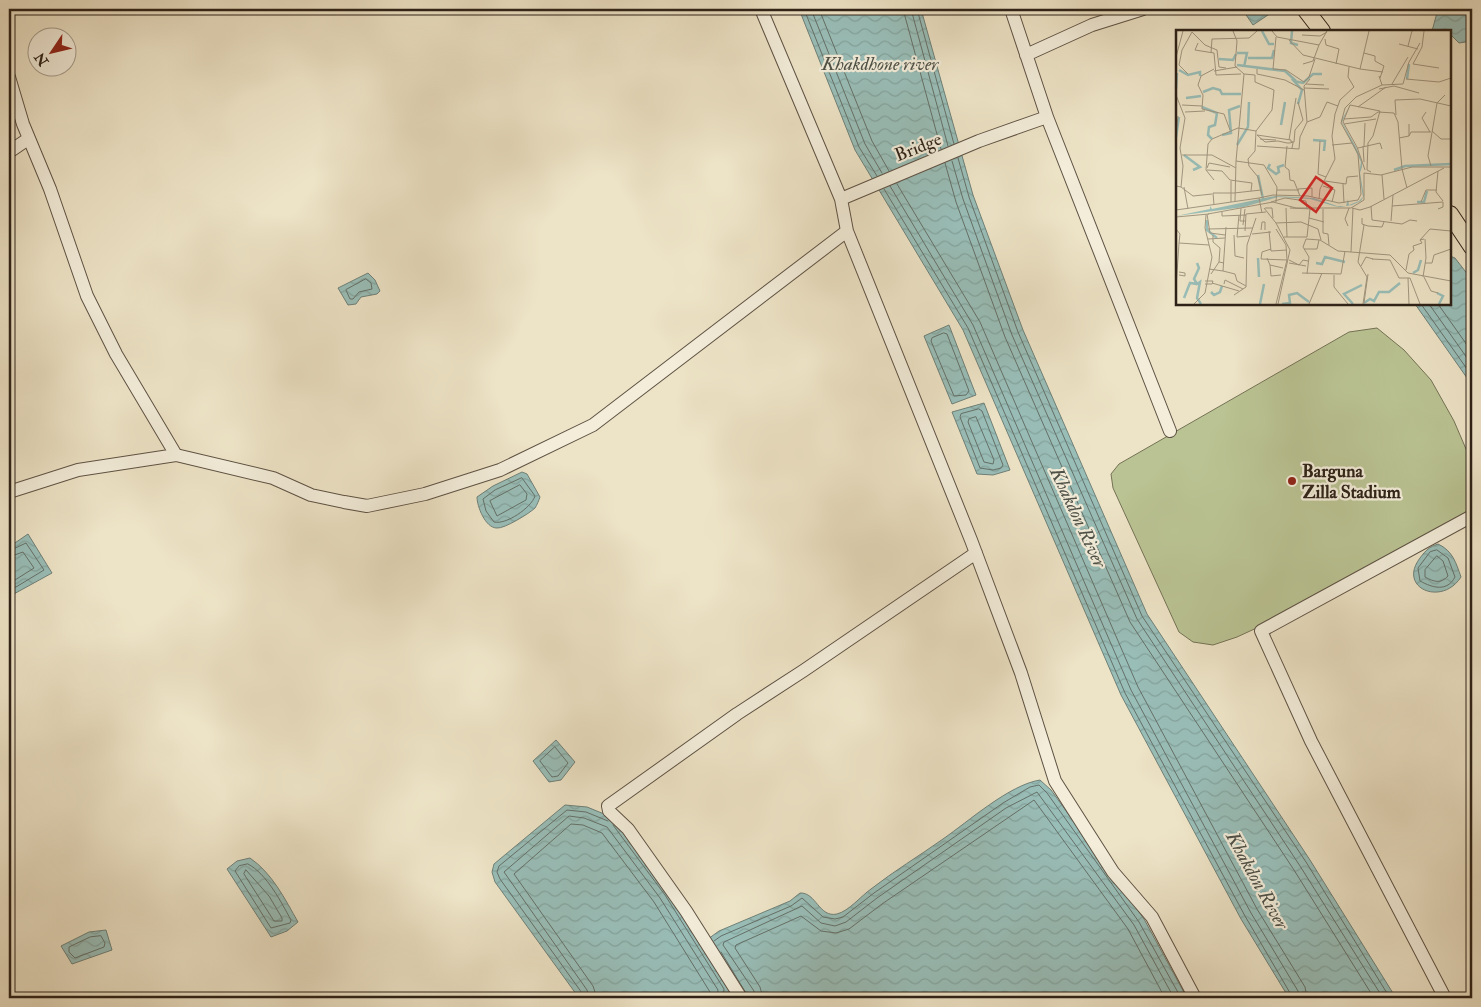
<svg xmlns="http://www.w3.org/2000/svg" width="1481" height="1007" viewBox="0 0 1481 1007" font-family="'IM FELL Double Pica',serif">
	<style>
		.grass { fill: #bac393; stroke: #747256 }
		.water { fill: url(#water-waves); stroke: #6e8078 }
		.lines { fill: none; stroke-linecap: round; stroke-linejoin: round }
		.shore { stroke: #647068; stroke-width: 1 }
		.minor-casing { stroke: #5e5244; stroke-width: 14 }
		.major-casing { stroke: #2e2218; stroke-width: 18 }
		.minor { stroke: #f3edda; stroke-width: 12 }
		.major { stroke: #ede3c6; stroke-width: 16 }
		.poi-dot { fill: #8f2418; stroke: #f3edda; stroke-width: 2 }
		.labels { text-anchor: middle; stroke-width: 4.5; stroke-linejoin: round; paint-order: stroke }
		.street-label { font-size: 18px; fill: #2e2218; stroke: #f3edda }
		.poi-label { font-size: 18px; font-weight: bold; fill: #2e2218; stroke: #f3edda; text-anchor: start }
		.water-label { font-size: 19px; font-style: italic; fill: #4e5148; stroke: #f3edda }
		.inset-river { fill: none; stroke: #99beb8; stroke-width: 2.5 }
		.inset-road { fill: none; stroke: #a19680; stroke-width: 1 }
		.view { fill: #d62828; fill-opacity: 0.15; stroke: #d62828; stroke-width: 2.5 }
		.inset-edge { fill: none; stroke: #2e2218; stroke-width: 2.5 }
	</style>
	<defs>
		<pattern id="water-waves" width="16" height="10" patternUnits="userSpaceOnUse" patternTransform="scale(1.25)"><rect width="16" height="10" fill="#99beb8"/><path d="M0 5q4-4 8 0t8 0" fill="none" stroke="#84a39d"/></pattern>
	</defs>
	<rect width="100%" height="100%" fill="#ede3c6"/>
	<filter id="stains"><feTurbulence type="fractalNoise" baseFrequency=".004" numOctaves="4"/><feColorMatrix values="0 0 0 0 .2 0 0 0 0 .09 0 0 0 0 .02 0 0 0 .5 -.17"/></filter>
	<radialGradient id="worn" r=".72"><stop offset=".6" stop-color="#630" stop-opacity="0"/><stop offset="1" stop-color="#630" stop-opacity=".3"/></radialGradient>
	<path class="grass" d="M 1377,328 L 1404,350 L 1431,380 L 1454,421 L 1472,463 L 1472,511 L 1326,596 L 1237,637 L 1213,645 L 1193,642 L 1179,632 L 1113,488 L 1111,474 L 1119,464 L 1349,332 Z"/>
	<path class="water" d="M 799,9 L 921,9 L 973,195 L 1023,330 L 1147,614 L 1310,860 L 1396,998 L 1289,998 L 1241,919 L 1121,695 L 963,330 L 855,150 Z
		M 1242,9 L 1277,9 L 1253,25 Z
		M 1438,9 L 1472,9 L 1472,41 L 1459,43 L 1450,34 L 1450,31 L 1432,31 Z
		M 1450,256 L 1455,258 L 1472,280 L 1472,385 L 1415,304 L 1450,304 Z
		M 368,273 L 375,280 L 380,291 L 377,294 L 361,297 L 356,304 L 348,305 L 338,288 Z
		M 949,325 L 976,395 L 952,404 L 924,336 Z
		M 984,403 L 1010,470 L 993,475 L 977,474 L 952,412 Z
		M 522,472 L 527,474 L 540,497 C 539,500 537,505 535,508 C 530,513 504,529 497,528 C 485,528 477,506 477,497 L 493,486 Z
		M 28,534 L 52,573 L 12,595 L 9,587 L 9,547 Z
		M 1438,544 C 1453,551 1456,563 1461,577 C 1442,607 1397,588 1420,558 C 1426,550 1429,547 1438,544 Z
		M 556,740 L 575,762 L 561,780 L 549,782 L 533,761 Z
		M 1040,780 L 1051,790 L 1144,919 L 1187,998 L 745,998 L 708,939 L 719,931 L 790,901 L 800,893 C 816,892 819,918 837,914 C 849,911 861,896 871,889 C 894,871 919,856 943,839 C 969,821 1009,785 1040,780 Z
		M 565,805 L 587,807 L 614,818 L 669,892 L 730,992 L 726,998 L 579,998 L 495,882 L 492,872 L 494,864 Z
		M 250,858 C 272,873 285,899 298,922 L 287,931 L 271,937 L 227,869 L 237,861 Z
		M 106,930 L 112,950 L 72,964 L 61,946 L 89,932 Z"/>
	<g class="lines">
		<path class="shore" d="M 804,9 L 859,147 L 877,176
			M 811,9 L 865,144 L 882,173
			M 819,9 L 872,141 L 889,171
			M 903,9 L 941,149
			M 911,9 L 948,146
			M 917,9 L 954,144
			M 958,158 L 969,197 L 1018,332 L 1142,616 L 1306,862 L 1390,998
			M 952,161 L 963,199 L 1012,335 L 1137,619 L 1300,866 L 1383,998
			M 945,163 L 956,202 L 1005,337 L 1130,622 L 1294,870 L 1374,998
			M 897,184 L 980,322 L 1138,687 L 1257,909 L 1305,987 L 1307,998
			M 890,186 L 973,325 L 1131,690 L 1251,913 L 1298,991 L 1299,998
			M 884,189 L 968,328 L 1125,693 L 1245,916 L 1293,998
			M 366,279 L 371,283 L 372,289 L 359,292 L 353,299 L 350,299 L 346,290 Z
			M 1421,304 L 1472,376
			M 1429,304 L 1472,365
			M 1438,304 L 1472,352
			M 944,333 L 947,334 L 969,391 L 966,395 L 954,396 L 931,341 L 932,338 Z
			M 979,409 L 982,411 L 1003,465 L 1001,468 L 993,470 L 980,468 L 960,417 L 961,414 Z
			M 976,417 L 994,460 L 993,464 L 984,462 L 968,422 L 969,419 Z
			M 522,478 L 535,496 C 531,508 506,525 494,522 L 486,511 L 483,499 L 495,490 Z
			M 520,485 L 527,494 L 526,500 L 497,516 L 490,501 Z
			M 1437,550 L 1448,558 L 1455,577 C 1447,592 1433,588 1420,581 L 1418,568 L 1430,552 Z
			M 9,551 L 26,543 L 44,570 L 16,587 L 9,586
			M 1437,556 L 1443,561 L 1448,576 C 1441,584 1434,582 1425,577 L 1425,570 Z
			M 9,557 L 23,552 L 34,568 L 15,580 L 9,580
			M 555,747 L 568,763 L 558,776 L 552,777 L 540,761 Z
			M 613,825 L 665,895 L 724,989 L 723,998
			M 248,864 C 267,874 281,902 291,920 L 290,923 L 271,928 L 235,871 L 239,866 Z
			M 246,870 L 269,896 L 282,918 L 282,921 L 274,921 L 244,874 Z
			M 101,936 L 105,943 L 104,947 L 75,958 L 69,952 L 69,947 L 90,937 Z
			M 714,941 L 721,936 L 791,906 L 802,898 L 823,917 L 835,919 L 843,917 L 874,893 L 1003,803 L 1030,787 L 1039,785 L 1047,793 L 1139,922 L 1181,998
			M 721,952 L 749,998
			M 583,998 L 582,993 L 500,879 L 497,872 L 499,866 L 567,810 L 586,812 L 608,821
			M 589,998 L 587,990 L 504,872 L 569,816 L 584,818 L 607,827 L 660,898 L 718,990 L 717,998
			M 597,998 L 593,986 L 514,874 L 571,824 L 583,825 L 602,833 L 654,902 L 710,992 L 710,998
			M 755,998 L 754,991 L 723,945 L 724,942 L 802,906 L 821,923 L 835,926 L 846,922 L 877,898 L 1006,808 L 1037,792 L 1134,925 L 1174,998
			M 763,998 L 760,987 L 735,948 L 736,945 L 801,916 L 821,931 L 836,933 L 849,929 L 882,904 L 1034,800 L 1128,929 L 1165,998"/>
		<g class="minor-casing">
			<path id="minor" d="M 761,9 L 841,199 L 847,231 L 971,540 L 1021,673 L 1055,781 L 1113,872 L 1152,917 L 1195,998
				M 1011,9 L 1047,117
				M 1026,55 L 1092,25 L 1143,9
				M 9,77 L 23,124 L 50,189 L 87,296 L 116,354 L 176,455
				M 9,152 L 28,139
				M 841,199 L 979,141 L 1047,117 L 1170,431
				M 9,492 L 78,470 L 176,455 L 273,478 L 311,495 L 344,502 L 367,506 L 425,494 L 500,470 L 593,425 L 847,231
				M 741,998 L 686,911 L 628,829 L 609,811 L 608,806 L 737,714 L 803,671 L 976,553
				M 1445,998 L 1311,741 L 1261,631 L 1472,516"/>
		</g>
		<g class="major-casing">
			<path id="major" d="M 1305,9 L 1322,31
				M 1450,214 L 1472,247"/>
		</g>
		<use href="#minor" class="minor"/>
		<use href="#major" class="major"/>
	</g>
	<circle class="poi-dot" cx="1292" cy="481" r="5"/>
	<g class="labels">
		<g class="street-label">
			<text transform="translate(918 147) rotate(-22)" y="6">Bridge</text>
		</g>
		<g class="poi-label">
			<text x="1302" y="477">Barguna<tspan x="1302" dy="21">Zilla Stadium</tspan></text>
		</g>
		<g class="water-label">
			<text x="880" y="70">Khakdhone river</text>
			<text transform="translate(1079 517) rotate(65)" y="7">Khakdon River</text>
			<text transform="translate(1258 880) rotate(61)" y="7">Khakdon River</text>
		</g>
	</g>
	<g transform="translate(1176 30)">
		<rect width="275" height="275" fill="#ede3c6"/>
		<path d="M 176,72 L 166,92 L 180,117 L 186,131 L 186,137 L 184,143 L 188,166 L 185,171 L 176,175 L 164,177 L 158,176 L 134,169 L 102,167 L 68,177 L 0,186 L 34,179 L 34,176 L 36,179 L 99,166 L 138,168 L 161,176 L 170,176 L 172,169 L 173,175 L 183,171 L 187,167 L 183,144 L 185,132 L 165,91 Z" fill="#99beb8"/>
		<path class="inset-river" d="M 86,1 L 93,14 L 98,14M 116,1 L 115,13 L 122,15M 61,23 L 71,23 L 68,37M 72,28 L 96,28 L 98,20M 43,29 L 57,30 L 60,24M 61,35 L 109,41 L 120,51M 3,40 L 12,45 L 24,42 L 24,46M 231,49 L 233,34M 0,59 L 1,43M 27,62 L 37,58 L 44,60 L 46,64 L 65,64M 10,68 L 25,66M 122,74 L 126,60 L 118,51 L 127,53 L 137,44 L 146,44M 26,77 L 41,83 L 39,95 L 33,97 L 32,105 L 36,109M 105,95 L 109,72M 46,105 L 55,103 L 53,80 L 64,76M 0,107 L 3,87M 137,110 L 149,111 L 148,121M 61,115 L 72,97 L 73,72M 8,125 L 24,137 L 17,140M 94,134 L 92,138 L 100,144 L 103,142 L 102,137 L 108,135M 218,140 L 229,136 L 275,134M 82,145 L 87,169M 241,172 L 248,172 L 251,161M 31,190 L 31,200 L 41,208M 82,228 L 83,247M 21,233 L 23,238 L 18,249 L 21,254 L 24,252 L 21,268 L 25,274M 140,233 L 146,234 L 149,227 L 169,232M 237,243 L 242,240 L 245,230M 35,262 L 38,265 L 44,262 L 46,256M 261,263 L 267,266 L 263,274M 8,268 L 14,253 L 21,254M 188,273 L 194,269 L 198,271 L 203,262 L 213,262 L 224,253M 84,274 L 88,254M 106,274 L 114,273 L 113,265 L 121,263 L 133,272M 177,274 L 168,264 L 186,255"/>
		<path class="inset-road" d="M 57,1 L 61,11 L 59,36 L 68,44 L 60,131 L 88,135 L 101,157 L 100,172M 96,1 L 101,7 L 143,15 L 151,1M 248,1 L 246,17 L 237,34 L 263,38M 126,5 L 144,6 L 151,2M 100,7 L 97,39 L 110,40 L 128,52 L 133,47 L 139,29M 149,9 L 150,15 L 163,19 L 160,34M 113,10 L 127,25 L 184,39 L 193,1M 22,13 L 19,20 L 38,23 L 40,45 L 65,44M 223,14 L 242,19M 232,16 L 236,1M 35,23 L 36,9 L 73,8 L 81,1M 188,23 L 199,26 L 199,31 L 208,36 L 204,48M 0,27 L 7,1M 127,34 L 137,31 L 143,15M 38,39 L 25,46 L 22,55 L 27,65 L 26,79 L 48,84 L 54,100M 81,39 L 81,44 L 109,50 L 128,60M 184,39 L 207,42M 38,41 L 61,37M 12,44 L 3,35 L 6,20 L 16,2 L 29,15 L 41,20 L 43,37 L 50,38M 68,44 L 79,45 L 79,52 L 98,60 L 96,80 L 80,101 L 79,121 L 72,129 L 73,136 L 82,147 L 86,165M 203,46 L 206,55 L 227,54 L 233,32 L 244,13M 134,49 L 128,56 L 131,92 L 144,87 L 151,72 L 162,76M 230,49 L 263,52 L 275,48M 130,54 L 148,55M 216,54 L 232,27M 128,58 L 153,59M 203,59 L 218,56 L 243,63M 0,65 L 9,88 L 4,118 L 7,136 L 5,157 L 0,156M 6,75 L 26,76M 182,77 L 210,57M 9,82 L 29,81M 250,82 L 246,88 L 254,102M 220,85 L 219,70 L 244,69 L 275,76M 168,89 L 195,87 L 202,82 L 218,83 L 222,92 L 226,139M 168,94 L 200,89M 256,101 L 265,109 L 275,109M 0,105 L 2,86M 233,106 L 235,102 L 255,102M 223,108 L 233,106 L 233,94M 84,109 L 100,110M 113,110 L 120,68M 144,111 L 142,144 L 150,147M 176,113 L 165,93 L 169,78 L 180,67 L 206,55M 81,116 L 123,119 L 124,107 L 131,92M 111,116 L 109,137 L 113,140 L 114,150 L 118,151 L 124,166M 187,116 L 188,132M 188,116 L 189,93M 116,118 L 117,113 L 117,112 L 115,112 L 115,110 L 81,105 L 89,112 L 102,111 L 111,113 L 114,113 L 117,112 L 118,112 L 119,100 L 127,90 L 122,72M 182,118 L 204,113 L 206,119M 6,125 L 36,125 L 60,138M 255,136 L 252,126 L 261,73 L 269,65M 31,138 L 33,133 L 54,137M 226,139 L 231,158M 31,140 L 46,141 L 54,150 L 76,153 L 75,161M 189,140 L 181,117 L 167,92 L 174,75 L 204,81 L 197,106 L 192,113 L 191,140 L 195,142M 262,141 L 260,162 L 267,171M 206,145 L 208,169M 38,150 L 30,140 L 32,114 L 36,109 L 62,98 L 80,101M 149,151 L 170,154 L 171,147 L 182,146M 167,154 L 168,173M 147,156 L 159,160 L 156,172M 5,157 L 17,166 L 36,164M 8,157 L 12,179M 122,159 L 136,158 L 136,167M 101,160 L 123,160M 58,163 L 85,160M 83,168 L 97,165 L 132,166 L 163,173 L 182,170 L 185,164 L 182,124 L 176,113 L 156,115M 83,168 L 86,183M 143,169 L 144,159 L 159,129 L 156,106 L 159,84 L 164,70 L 178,57 L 172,47 L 173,37M 59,171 L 60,131M 55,172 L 55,151M 95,172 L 109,168 L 130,171 L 131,179M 245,172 L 250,160 L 261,160M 38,175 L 37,163 L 58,163M 195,176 L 196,190 L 226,194 L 234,190 L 241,191M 216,176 L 267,172 L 267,177 L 262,179M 65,178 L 64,191 L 70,191M 88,178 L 100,193 L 125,192 L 142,199 L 145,210M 89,178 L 96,178 L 97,188M 110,178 L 111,207M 114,178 L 136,179M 176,178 L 184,180 L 194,177 L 268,138M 147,179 L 147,203 L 152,204 L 153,215M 0,180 L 83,168M 46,182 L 46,186 L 70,185M 31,184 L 34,203 L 49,205M 32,184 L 97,172 L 120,178 L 175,178 L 188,170 L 188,143 L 205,145 L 236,137 L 275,137M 63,185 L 61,207 L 73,206M 0,187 L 33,184M 133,188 L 148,192M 186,188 L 186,194 L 192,196 L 206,197 L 208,192M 215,191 L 217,165M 100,193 L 114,220 L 102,274M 67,195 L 69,179M 172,196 L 169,189 L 173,178M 0,199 L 4,204 L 3,213 L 33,215M 32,199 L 77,198M 85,200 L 86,192 L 89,192 L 89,200M 69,201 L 70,184 L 90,182M 93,201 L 95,221 L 111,220M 76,204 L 95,202M 37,205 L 37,212 L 44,218 L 43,232M 58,205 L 59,226 L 68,228M 108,207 L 131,207 L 134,179M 32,209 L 49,208M 130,209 L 144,210 L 162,221 L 214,225 L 232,243 L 275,251M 130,209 L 127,217 L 133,227 L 131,244M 248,209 L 244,210 L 254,199 L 275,201M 95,219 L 86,222 L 85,229 L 111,230M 128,219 L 141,219 L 143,210M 175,222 L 177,178M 91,228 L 94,235 L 107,238M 196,229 L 214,230 L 223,248 L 234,248 L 244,274M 113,230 L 123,235 L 127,230 L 132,231M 113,233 L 130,236M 249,233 L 256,233 L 258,225 L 275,219M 94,235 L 95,246 L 105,245M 185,236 L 190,227 L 197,229M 33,239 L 47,241 L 50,197M 230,240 L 233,224 L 238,220 L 237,216 L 246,213 L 244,210M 47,241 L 59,244 L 61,251 L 70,256M 126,243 L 165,244 L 169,221M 35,244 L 43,232 L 48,233M 3,245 L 9,246 L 9,243 L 3,242M 158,245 L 158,257 L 172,274M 247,247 L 250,228 L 249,209M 248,247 L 255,261 L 262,263M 232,248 L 233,274M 29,251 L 37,251 L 36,254 L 29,254M 36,253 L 63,261M 48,254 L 49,250 L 67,259M 0,258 L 3,213M 58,265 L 70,257 L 71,215 L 80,188M 188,273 L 192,244M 18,274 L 29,263 L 36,227 L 29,198 L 30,185M 100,274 L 111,230 L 110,215 L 100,199M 133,274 L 146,243M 187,274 L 191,247 L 182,232 L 188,195"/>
		<path class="view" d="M 140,147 L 156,158 L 140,182 L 124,170 Z"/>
		<rect width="275" height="275" class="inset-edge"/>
	</g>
	<rect width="1481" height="1007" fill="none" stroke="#ede3c6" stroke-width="30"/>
	<rect x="10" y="10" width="1461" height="987" fill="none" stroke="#2e2218" stroke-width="2.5"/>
	<rect x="15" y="15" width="1451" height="977" fill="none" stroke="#2e2218"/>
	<g transform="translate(52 52) rotate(235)"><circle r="24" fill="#f3edda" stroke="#a49c8c"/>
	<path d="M0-4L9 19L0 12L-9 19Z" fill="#8f2418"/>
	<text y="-8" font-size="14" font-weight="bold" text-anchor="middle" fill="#2e2218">N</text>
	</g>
	<rect width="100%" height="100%" filter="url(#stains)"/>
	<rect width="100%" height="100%" fill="url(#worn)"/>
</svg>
